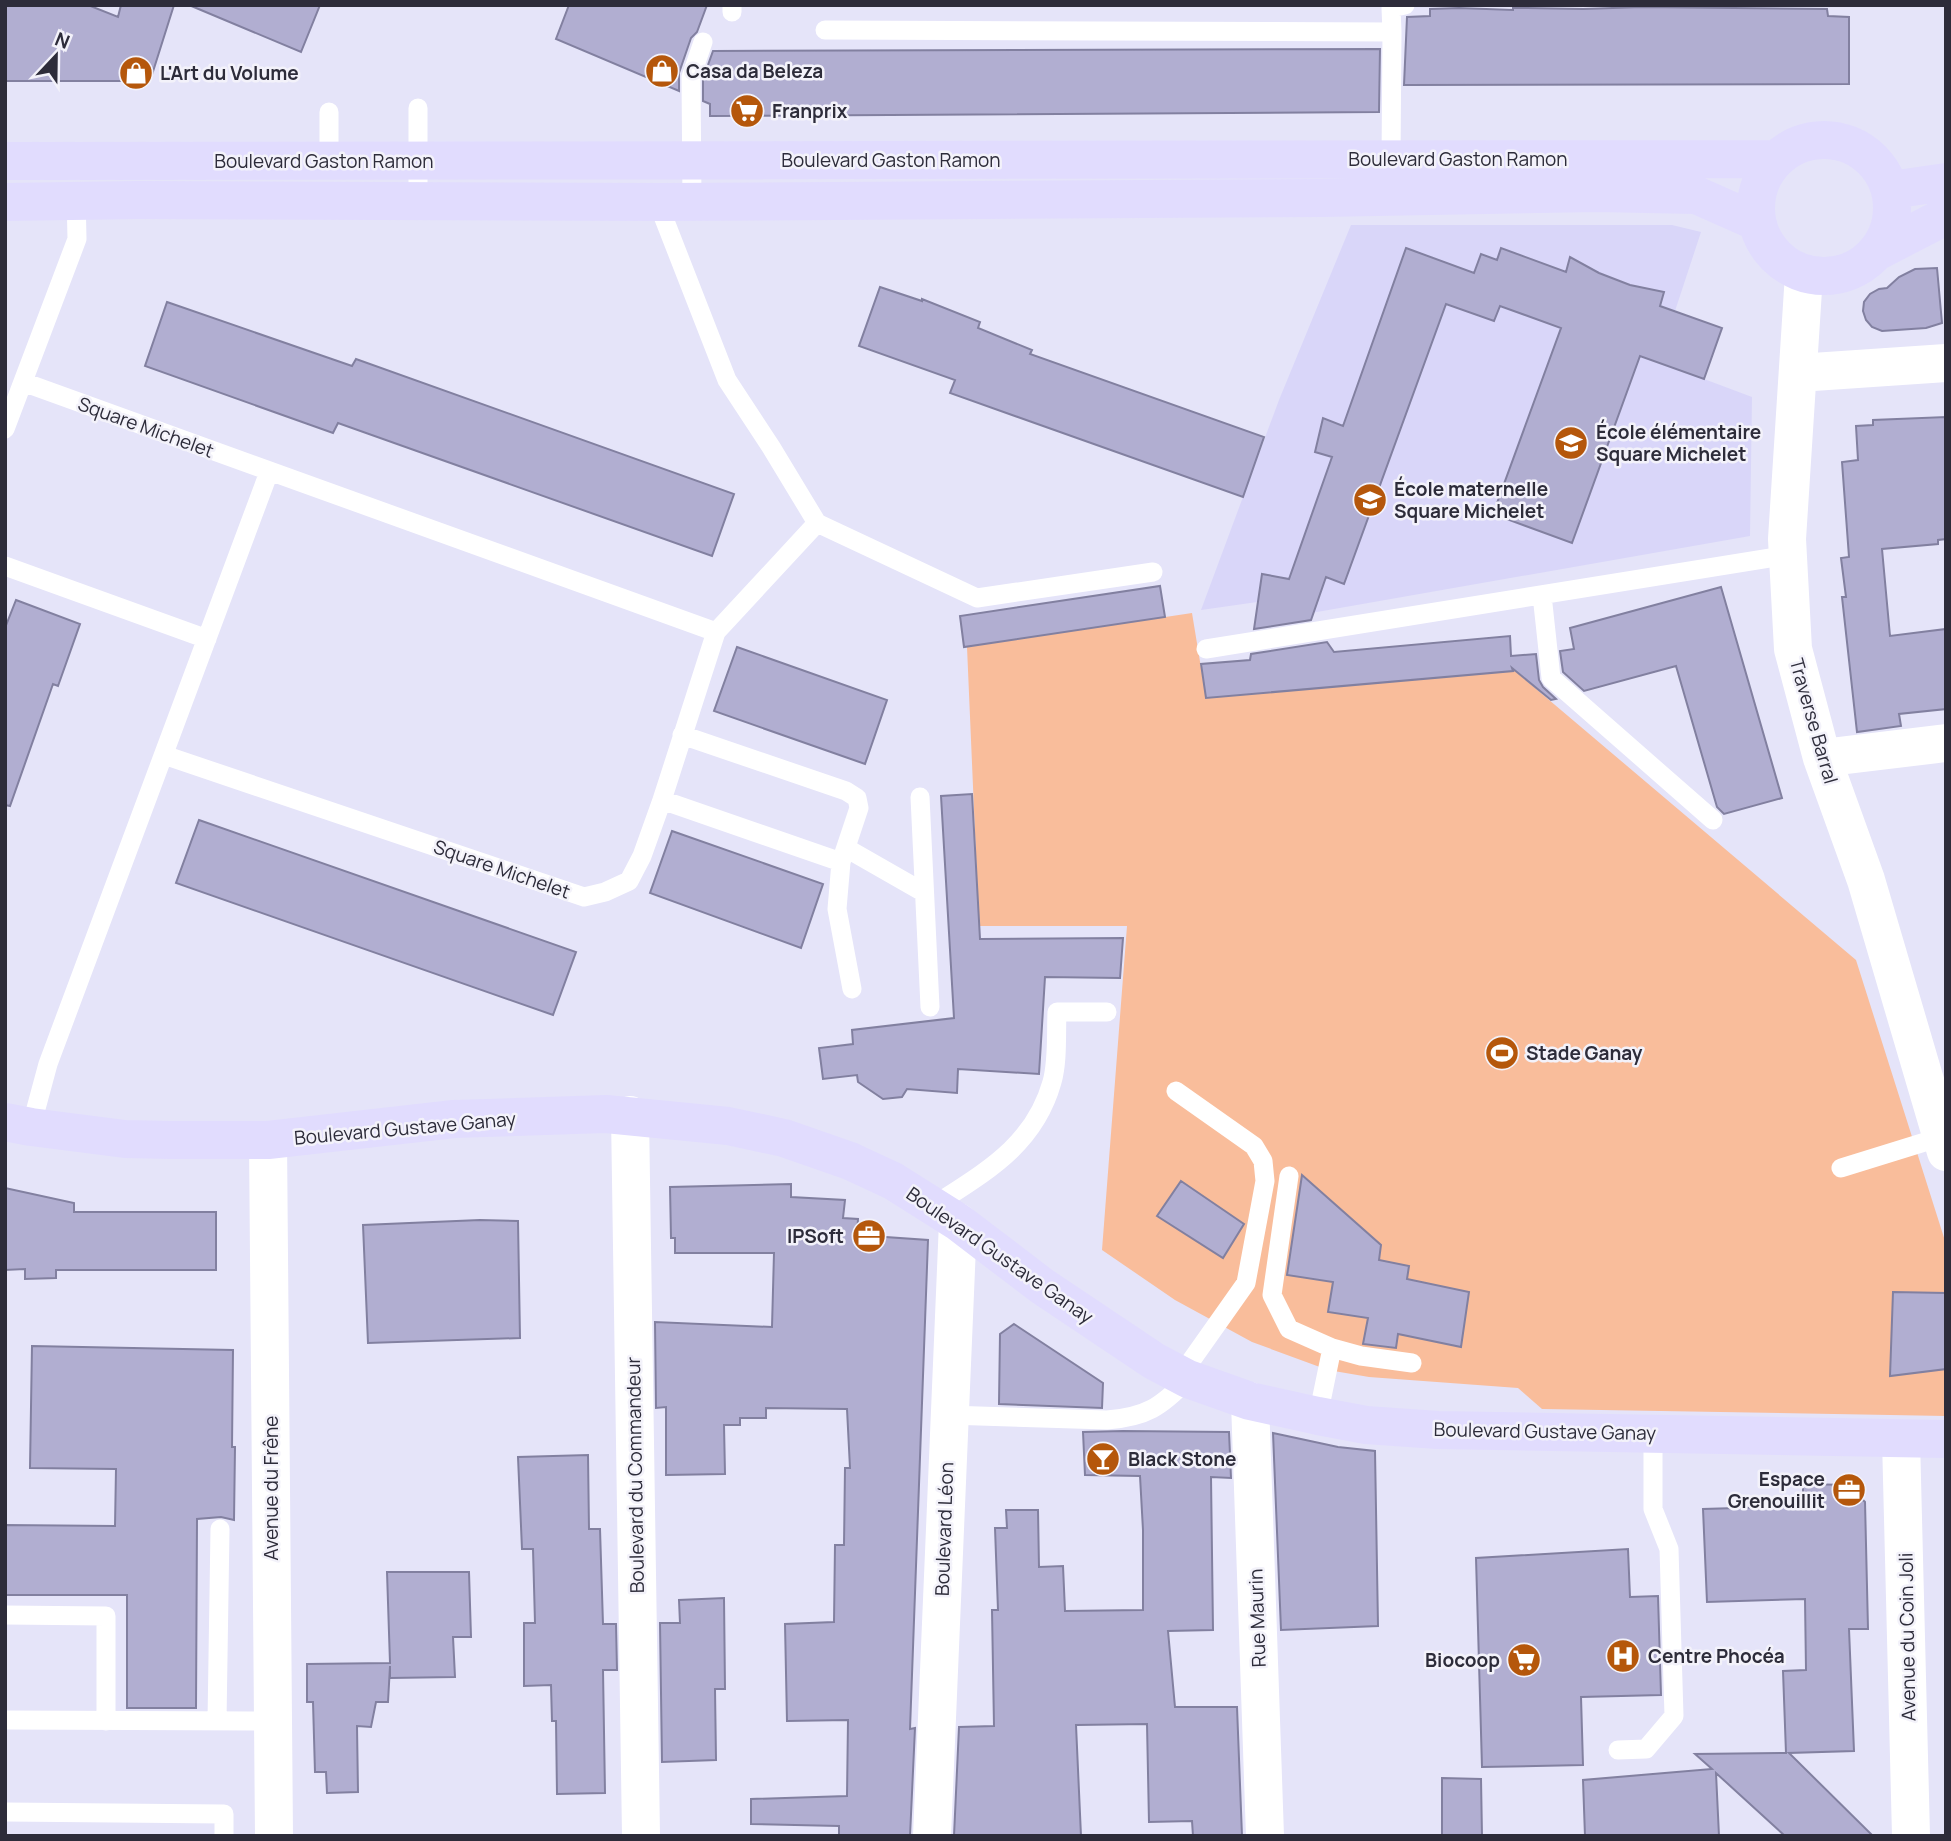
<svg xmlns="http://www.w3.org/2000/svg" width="1951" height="1841" viewBox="0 0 1951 1841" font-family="Manrope,sans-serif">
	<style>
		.built { fill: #d9d6f9 }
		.green { fill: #f9bd9b }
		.building { fill: #b1aed1; stroke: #8280a0; stroke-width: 2 }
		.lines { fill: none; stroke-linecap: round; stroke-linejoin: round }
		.lane { stroke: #fff; stroke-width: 19 }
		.street { stroke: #fff; stroke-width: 38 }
		.secondary { stroke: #e1dcfe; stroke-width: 38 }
		.labels { text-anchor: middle; stroke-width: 5; stroke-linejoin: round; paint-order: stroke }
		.poi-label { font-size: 19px; font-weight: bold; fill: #2d2c3a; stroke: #f3f2fa; text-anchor: start }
		.street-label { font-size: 19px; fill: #2d2c3a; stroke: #f3f2fa }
	</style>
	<rect width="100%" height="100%" fill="#e5e4f9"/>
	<path class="built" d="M 1351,225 L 1672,225 L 1701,232 L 1675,311 L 1722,328 L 1704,379 L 1752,397 L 1750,536 L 1255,623 L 1257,602 L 1201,610 L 1279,400 Z"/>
	<path class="green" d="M 1192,613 L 1206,698 L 1515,671 L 1856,960 L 1946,1244 L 1946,1416 L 1542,1409 L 1518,1388 L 1369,1377 L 1328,1370 L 1252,1342 L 1175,1300 L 1102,1250 L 1127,926 L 979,926 L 967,647 Z"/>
	<path class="building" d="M 5,5 L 88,5 L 118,17 L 121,5 L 174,5 L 150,81 L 5,81 Z
		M 189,5 L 320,5 L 301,52 Z
		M 569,5 L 707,5 L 697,32 L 691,38 L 679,73 L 679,91 L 556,39 Z
		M 1642,7 L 1827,9 L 1828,16 L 1849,17 L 1849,84 L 1404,85 L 1407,17 L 1430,16 L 1430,9 L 1459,8 L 1513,10 L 1513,8 L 1527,8 L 1583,9 Z
		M 1380,49 L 1379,112 L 710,116 L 710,104 L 703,101 L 703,79 L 713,51 Z
		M 1406,248 L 1474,273 L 1481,254 L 1497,260 L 1501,248 L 1566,272 L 1570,257 L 1599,273 L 1630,285 L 1664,292 L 1660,306 L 1722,328 L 1704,379 L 1640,356 L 1572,543 L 1493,514 L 1561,328 L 1500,306 L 1494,321 L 1446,304 L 1344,584 L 1326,577 L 1311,620 L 1254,629 L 1262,574 L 1289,579 L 1332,457 L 1315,452 L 1323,418 L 1343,426 Z
		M 1937,268 L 1942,323 L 1926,328 L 1882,331 L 1872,327 L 1866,320 L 1863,311 L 1864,302 L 1870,294 L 1879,289 L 1887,288 L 1899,277 L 1915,269 Z
		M 880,287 L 922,301 L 922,299 L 980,322 L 978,328 L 1032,350 L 1030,354 L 1264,437 L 1243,497 L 950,393 L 955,380 L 859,346 Z
		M 167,302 L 352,366 L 356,359 L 734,494 L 712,556 L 338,423 L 333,433 L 145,366 Z
		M 1946,417 L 1946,539 L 1938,540 L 1938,544 L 1882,549 L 1890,636 L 1946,629 L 1946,709 L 1899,714 L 1901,726 L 1857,732 L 1842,597 L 1846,597 L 1841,558 L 1849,557 L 1842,462 L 1858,460 L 1856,426 L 1873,425 L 1873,420 Z
		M 1160,586 L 1165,617 L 964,647 L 960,616 Z
		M 1721,587 L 1782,798 L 1724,814 L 1717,807 L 1676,666 L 1584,691 L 1563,672 L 1560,651 L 1574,649 L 1570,628 Z
		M 16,600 L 80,624 L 58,686 L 53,684 L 10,806 L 5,805 L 5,628 Z
		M 1510,636 L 1511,656 L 1536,654 L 1539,680 L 1543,687 L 1556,699 L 1551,700 L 1512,668 L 1513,671 L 1206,698 L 1201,664 L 1250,660 L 1251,654 L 1327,642 L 1334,652 Z
		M 737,647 L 887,700 L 865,764 L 714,711 Z
		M 972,794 L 980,939 L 1123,938 L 1120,978 L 1045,977 L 1039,1074 L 958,1069 L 957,1093 L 907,1089 L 902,1097 L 883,1099 L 858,1082 L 857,1075 L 823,1079 L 819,1048 L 853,1044 L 852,1030 L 954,1018 L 941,796 Z
		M 199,820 L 576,952 L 553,1015 L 176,883 Z
		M 672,831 L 823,884 L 801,948 L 650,893 Z
		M 1302,1175 L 1381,1245 L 1379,1260 L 1409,1266 L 1407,1279 L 1469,1292 L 1461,1347 L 1398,1334 L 1396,1348 L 1363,1344 L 1368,1318 L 1328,1312 L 1333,1282 L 1287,1275 Z
		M 1181,1181 L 1244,1224 L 1223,1258 L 1157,1216 Z
		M 791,1184 L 791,1197 L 845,1200 L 843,1218 L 858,1219 L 857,1235 L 928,1240 L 910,1729 L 915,1728 L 910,1836 L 839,1836 L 839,1826 L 751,1824 L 751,1799 L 847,1796 L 848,1720 L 787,1721 L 785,1624 L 834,1622 L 835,1545 L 844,1545 L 845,1468 L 850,1468 L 847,1409 L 766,1408 L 766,1418 L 740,1418 L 740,1425 L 724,1425 L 725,1474 L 666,1475 L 666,1407 L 656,1408 L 655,1322 L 772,1327 L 774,1253 L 675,1253 L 675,1238 L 671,1238 L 670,1187 Z
		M 5,1188 L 74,1203 L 74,1212 L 216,1212 L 216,1270 L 56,1270 L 56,1278 L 25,1279 L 25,1269 L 5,1270 Z
		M 480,1220 L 518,1221 L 520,1338 L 368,1343 L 363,1225 Z
		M 1893,1292 L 1946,1293 L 1946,1369 L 1890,1376 Z
		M 1014,1324 L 1103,1383 L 1102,1408 L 999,1404 L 1000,1334 Z
		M 32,1346 L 233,1350 L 232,1447 L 235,1447 L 234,1520 L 221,1517 L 197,1519 L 196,1708 L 127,1708 L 127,1595 L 5,1595 L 5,1525 L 115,1526 L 116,1469 L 30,1468 Z
		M 1123,1431 L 1229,1432 L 1231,1478 L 1211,1477 L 1213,1630 L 1168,1631 L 1175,1707 L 1237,1707 L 1242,1836 L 1193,1836 L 1192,1821 L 1149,1822 L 1147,1724 L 1076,1725 L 1081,1836 L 954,1836 L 959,1727 L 994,1726 L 992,1610 L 998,1610 L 995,1528 L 1007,1528 L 1006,1510 L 1038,1510 L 1039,1567 L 1063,1566 L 1065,1611 L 1143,1610 L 1143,1530 L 1140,1476 L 1085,1475 L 1083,1432 Z
		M 1273,1433 L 1338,1447 L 1375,1451 L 1378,1626 L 1281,1630 Z
		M 588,1455 L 589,1529 L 600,1529 L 603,1624 L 616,1624 L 617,1670 L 603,1670 L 605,1793 L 557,1794 L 556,1721 L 552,1721 L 551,1685 L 524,1686 L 524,1623 L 535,1623 L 533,1549 L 522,1549 L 518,1457 Z
		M 1803,1484 L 1848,1485 L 1865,1502 L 1868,1629 L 1849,1629 L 1854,1751 L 1789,1753 L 1873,1836 L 1785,1836 L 1716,1773 L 1719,1836 L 1585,1836 L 1583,1780 L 1712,1769 L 1695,1754 L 1786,1753 L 1783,1671 L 1806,1670 L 1805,1599 L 1707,1602 L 1703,1509 L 1803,1506 Z
		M 1628,1549 L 1630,1597 L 1658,1596 L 1661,1695 L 1581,1697 L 1583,1765 L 1482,1767 L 1476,1558 Z
		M 387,1572 L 469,1572 L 471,1637 L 453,1637 L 455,1677 L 390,1678 L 390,1666 L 388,1702 L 376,1702 L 371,1727 L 357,1726 L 358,1792 L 327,1793 L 326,1772 L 315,1772 L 313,1702 L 307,1702 L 307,1664 L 390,1663 Z
		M 724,1598 L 725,1689 L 715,1689 L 716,1760 L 662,1762 L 660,1623 L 680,1623 L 679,1600 Z
		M 1442,1778 L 1481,1779 L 1482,1836 L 1442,1836 Z"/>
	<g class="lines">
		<path class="lane" d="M 732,12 L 732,5
			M 825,30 L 1392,32 L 1391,160
			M 1392,32 L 1391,8 L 1405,5
			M 329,167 L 329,112
			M 418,201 L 418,108
			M 692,201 L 691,77 L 703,42
			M 23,382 L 716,632
			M 5,429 L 77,239 L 76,194
			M 817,523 L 977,598 L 1153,572
			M 5,566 L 207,639
			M 1542,595 L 1551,678 L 1713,820
			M 1206,649 L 1788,555
			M 164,755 L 584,897 L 605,892 L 629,881 L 642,856 L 662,800 L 716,632 L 817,523 L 771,447 L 727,380 L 663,216
			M 920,797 L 930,1007
			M 662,800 L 841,862 L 859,808 L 857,798 L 846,791 L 682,735
			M 846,848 L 923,892
			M 841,862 L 837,909 L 852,989
			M 1176,1091 L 1254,1146 L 1263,1161 L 1265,1181 L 1246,1283 L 1181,1375
			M 31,1127 L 48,1064 L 269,472
			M 1841,1168 L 1941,1137
			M 1289,1176 L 1272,1295 L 1289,1329 L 1332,1348 L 1361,1356 L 1412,1363
			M 933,1206 C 985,1172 1034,1146 1052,1082 C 1058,1061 1056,1034 1057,1012 L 1107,1012
			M 948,1415 L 1107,1420 C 1146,1417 1161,1407 1188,1379
			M 1318,1416 L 1332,1348
			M 5,1615 L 106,1616 L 106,1721
			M 5,1720 L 273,1721
			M 217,1721 L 220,1529
			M 1618,1750 L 1646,1749 L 1674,1716 L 1669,1549 L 1653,1509 L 1653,1433
			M 5,1812 L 224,1814 L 224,1836"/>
		<path class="street" d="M 1804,274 L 1787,539 L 1793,649 L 1822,758 L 1866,880 L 1946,1152
			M 1798,373 L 1946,363
			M 1822,758 L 1946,743
			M 630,1115 L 641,1836
			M 268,1140 L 274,1836
			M 1250,1401 L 1265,1836
			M 1901,1439 L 1911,1836
			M 932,1836 L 958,1222"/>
		<path class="secondary" d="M1756 208a68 68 0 1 1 136 0a68 68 0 1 1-136 0Z
			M 5,161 L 1776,159
			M 1891,190 L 1946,182
			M 5,202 L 138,200 L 661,202 L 1323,198 L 1597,193 L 1696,195 L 1757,222
			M 1878,251 L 1946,216
			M 5,1122 L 31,1127 L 125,1139 L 170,1140 L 268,1140 L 454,1119 L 606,1114 L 728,1126 L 784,1138 L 850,1161 L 893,1181 L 958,1222 L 1042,1286 L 1154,1361 L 1188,1379 L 1250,1401 L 1318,1416 L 1366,1425 L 1438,1430 L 1946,1439"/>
	</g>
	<defs>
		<g id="shop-disc" transform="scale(1.75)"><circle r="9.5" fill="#b5570b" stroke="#f3f2fa"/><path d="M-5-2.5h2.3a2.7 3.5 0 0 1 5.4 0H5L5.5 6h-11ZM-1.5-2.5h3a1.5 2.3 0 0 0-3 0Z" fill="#fff"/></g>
		<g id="supermarket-disc" transform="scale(1.75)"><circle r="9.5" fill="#b5570b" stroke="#f3f2fa"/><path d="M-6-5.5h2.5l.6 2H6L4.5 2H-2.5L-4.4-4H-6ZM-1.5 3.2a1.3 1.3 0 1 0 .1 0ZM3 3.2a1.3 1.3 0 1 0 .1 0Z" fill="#fff"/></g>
		<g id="school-disc" transform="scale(1.75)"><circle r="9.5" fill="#b5570b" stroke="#f3f2fa"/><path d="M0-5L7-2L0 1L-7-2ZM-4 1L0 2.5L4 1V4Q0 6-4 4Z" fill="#fff"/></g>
		<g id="stadium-disc" transform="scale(1.75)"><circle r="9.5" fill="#b5570b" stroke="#f3f2fa"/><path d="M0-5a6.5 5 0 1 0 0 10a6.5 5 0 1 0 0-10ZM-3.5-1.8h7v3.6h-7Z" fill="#fff"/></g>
		<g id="office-disc" transform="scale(1.75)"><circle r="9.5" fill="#b5570b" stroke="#f3f2fa"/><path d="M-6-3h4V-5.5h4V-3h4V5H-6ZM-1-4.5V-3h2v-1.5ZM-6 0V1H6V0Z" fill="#fff"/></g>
		<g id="bar-disc" transform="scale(1.75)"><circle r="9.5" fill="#b5570b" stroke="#f3f2fa"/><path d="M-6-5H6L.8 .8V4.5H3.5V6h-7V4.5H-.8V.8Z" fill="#fff"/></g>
		<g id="hospital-disc" transform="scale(1.75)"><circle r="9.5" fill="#b5570b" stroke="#f3f2fa"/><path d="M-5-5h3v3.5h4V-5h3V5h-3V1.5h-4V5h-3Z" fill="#fff"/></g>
	</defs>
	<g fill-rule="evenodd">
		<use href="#shop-disc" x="662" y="71"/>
		<use href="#shop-disc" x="136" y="73"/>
		<use href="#supermarket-disc" x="747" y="111"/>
		<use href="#school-disc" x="1571" y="443"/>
		<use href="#school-disc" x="1370" y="500"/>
		<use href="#stadium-disc" x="1502" y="1053"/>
		<use href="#office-disc" x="869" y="1236"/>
		<use href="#bar-disc" x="1103" y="1459"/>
		<use href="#office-disc" x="1849" y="1490"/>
		<use href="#hospital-disc" x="1623" y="1656"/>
		<use href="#supermarket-disc" x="1524" y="1660"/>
	</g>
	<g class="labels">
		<g class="poi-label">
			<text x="686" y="78">Casa da Beleza</text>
			<text x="160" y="80">L'Art du Volume</text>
			<text x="772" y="118">Franprix</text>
			<text x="1596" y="439">École élémentaire<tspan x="1596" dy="22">Square Michelet</tspan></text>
			<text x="1394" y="496">École maternelle<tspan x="1394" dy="22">Square Michelet</tspan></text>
			<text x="1526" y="1060">Stade Ganay</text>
			<text x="844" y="1243" text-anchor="end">IPSoft</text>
			<text x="1128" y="1466">Black Stone</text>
			<text x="1825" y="1486" text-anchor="end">Espace<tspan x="1825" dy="22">Grenouillit</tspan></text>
			<text x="1648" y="1663">Centre Phocéa</text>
			<text x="1500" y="1667" text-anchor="end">Biocoop</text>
		</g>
		<g class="street-label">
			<text x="1458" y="166">Boulevard Gaston Ramon</text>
			<text x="891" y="167">Boulevard Gaston Ramon</text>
			<text x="324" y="168">Boulevard Gaston Ramon</text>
			<text transform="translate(146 427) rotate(20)" y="7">Square Michelet</text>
			<text transform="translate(1814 721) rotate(74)" y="7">Traverse Barral</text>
			<text transform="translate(502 869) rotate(19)" y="7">Square Michelet</text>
			<text transform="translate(405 1128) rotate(-5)" y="7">Boulevard Gustave Ganay</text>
			<text transform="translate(1000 1255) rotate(35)" y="7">Boulevard Gustave Ganay</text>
			<text transform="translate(1545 1431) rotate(1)" y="7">Boulevard Gustave Ganay</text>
			<text transform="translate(635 1475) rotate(-91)" y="7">Boulevard du Commandeur</text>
			<text transform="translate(271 1488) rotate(-90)" y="7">Avenue du Frêne</text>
			<text transform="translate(944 1529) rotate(-88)" y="7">Boulevard Léon</text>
			<text transform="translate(1257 1618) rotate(-92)" y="7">Rue Maurin</text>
			<text transform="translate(1907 1637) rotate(-91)" y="7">Avenue du Coin Joli</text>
		</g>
	</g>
	<rect width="1951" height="1841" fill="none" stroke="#2d2c3a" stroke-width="14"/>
	<g transform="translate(56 56) rotate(22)" stroke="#f3f2fa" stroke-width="5" paint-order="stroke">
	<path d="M0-5L12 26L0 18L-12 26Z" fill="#2d2c3a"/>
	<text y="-10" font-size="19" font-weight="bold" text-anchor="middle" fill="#2d2c3a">N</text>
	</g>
</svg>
